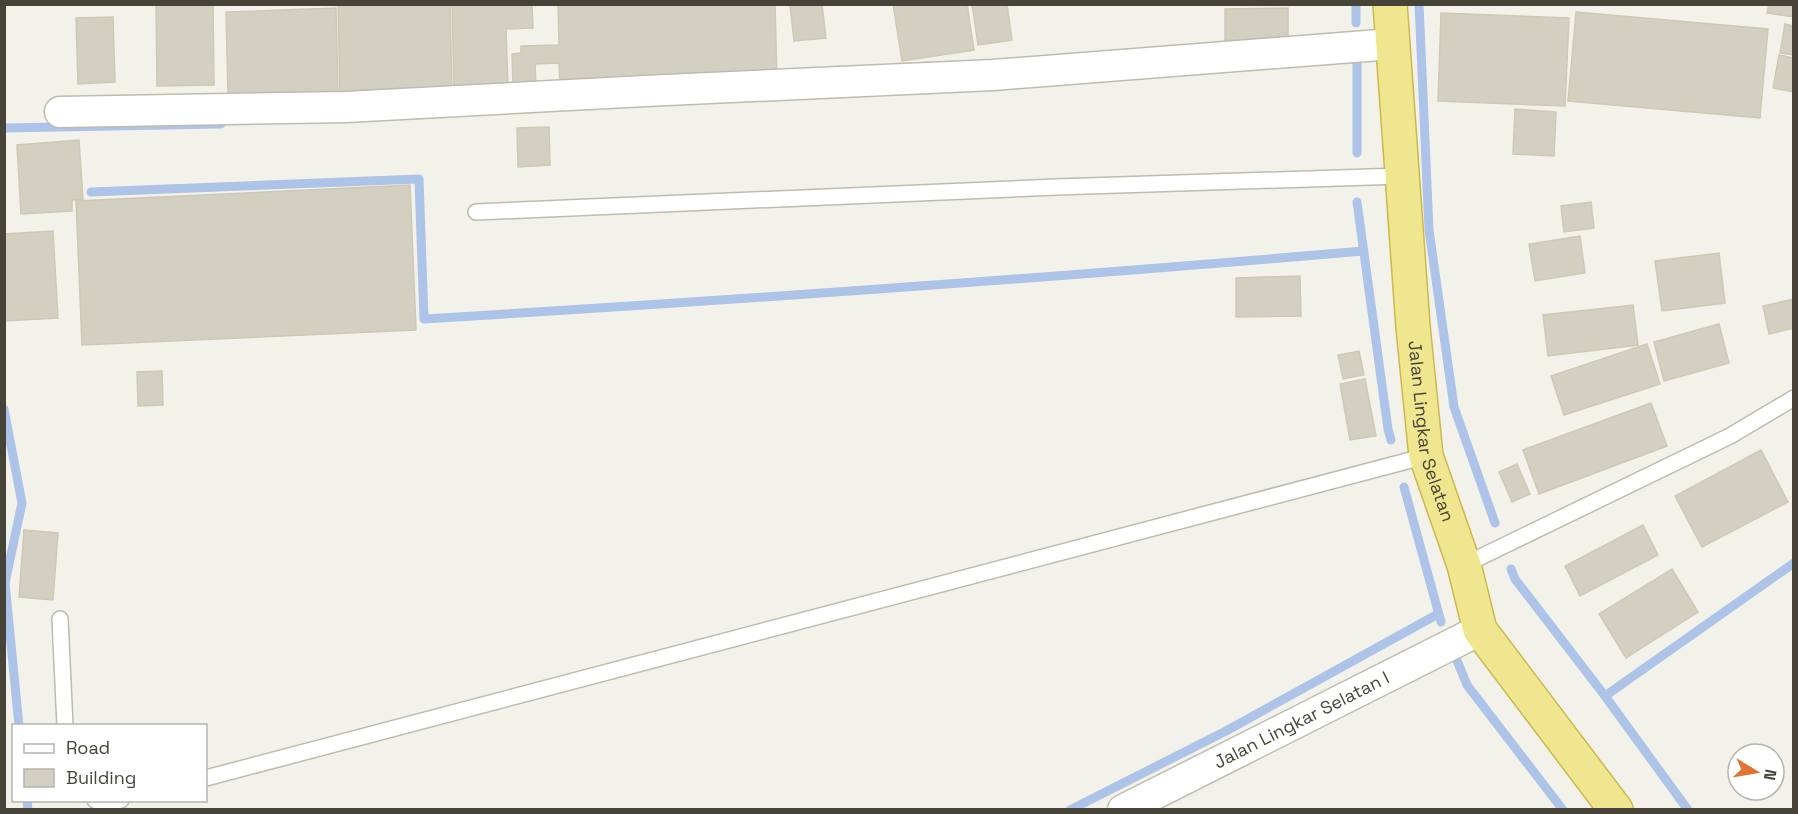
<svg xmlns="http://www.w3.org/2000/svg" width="1798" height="814" viewBox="0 0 1798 814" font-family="'Space Grotesk',sans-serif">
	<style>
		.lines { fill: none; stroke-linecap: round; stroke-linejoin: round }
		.stream { stroke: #aec3e8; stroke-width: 9 }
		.building { fill: #d3d0c1; stroke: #cdc9b5; stroke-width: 1.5 }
		.service-casing { stroke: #bdbcae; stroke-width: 18 }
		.minor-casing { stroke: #bdbcae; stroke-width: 33 }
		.trunk-casing { stroke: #cbb84c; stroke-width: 36 }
		.service { stroke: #fff; stroke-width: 15 }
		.minor { stroke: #fff; stroke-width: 30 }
		.trunk { stroke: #f0e690; stroke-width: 33 }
		.labels { text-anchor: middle; stroke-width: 4.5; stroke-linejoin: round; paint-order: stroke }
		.street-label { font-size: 18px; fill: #464439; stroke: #fff }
	</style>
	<rect width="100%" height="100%" fill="#f3f2ea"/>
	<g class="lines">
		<path class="stream" d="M 1356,4 L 1356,23
			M 1419,4 L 1429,230 L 1454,407 L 1495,523
			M 1349,59 L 1357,58 L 1357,153
			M 4,128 L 221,124
			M 91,192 L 419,179 L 424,319 C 737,300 1050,278 1363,251
			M 1357,202 L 1388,429 L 1391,440
			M 4,409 L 22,503 L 5,583 L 19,726
			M 1404,487 L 1441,622
			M 1511,569 L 1515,579 L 1605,696
			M 1452,648 L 1467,685 L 1563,810
			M 27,800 L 28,810
			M 1070,810 L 1226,731 L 1438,614
			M 1688,810 L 1605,696 L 1794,563"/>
	</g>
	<path class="building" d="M 156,4 L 213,4 L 214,85 L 157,86 Z
		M 338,4 L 450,4 L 452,90 L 340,93 Z
		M 452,4 L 532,4 L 533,28 L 506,29 L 508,88 L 454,89 Z
		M 558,4 L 775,4 L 777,81 L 560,87 L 559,63 L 535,64 L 536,84 L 513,85 L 512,54 L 521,53 L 521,46 L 559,45 Z
		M 790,4 L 822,4 L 826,38 L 794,41 Z
		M 893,4 L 967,4 L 974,50 L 902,61 Z
		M 972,4 L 1007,4 L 1012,40 L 978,45 Z
		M 1769,4 L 1794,4 L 1794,17 L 1767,13 Z
		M 336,8 L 338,91 L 228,95 L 226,12 Z
		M 1288,8 L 1288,39 L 1225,40 L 1225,9 Z
		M 1576,12 L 1768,29 L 1760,118 L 1568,101 Z
		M 1441,13 L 1569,18 L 1565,106 L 1438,101 Z
		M 113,17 L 115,82 L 78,84 L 76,18 Z
		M 1785,24 L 1794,26 L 1794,55 L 1780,53 Z
		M 1779,55 L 1794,58 L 1794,92 L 1773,88 Z
		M 1515,109 L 1556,112 L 1554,156 L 1513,154 Z
		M 549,127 L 550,165 L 518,167 L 517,128 Z
		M 79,140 L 83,199 L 72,200 L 72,211 L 21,214 L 17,145 Z
		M 410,185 L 416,330 L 82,345 L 76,201 Z
		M 1591,202 L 1594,228 L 1564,232 L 1561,206 Z
		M 53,231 L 58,318 L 4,321 L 4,234 Z
		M 1580,236 L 1585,273 L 1535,281 L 1529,244 Z
		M 1719,253 L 1725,303 L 1662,311 L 1655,261 Z
		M 1300,276 L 1301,316 L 1236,317 L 1236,278 Z
		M 1794,299 L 1794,328 L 1769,334 L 1763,306 Z
		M 1633,305 L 1638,345 L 1548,356 L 1543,315 Z
		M 1719,324 L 1729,363 L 1664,381 L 1654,342 Z
		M 1647,344 L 1660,384 L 1564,415 L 1551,376 Z
		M 1359,351 L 1364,375 L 1343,379 L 1338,355 Z
		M 162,371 L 163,405 L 138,406 L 137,372 Z
		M 1365,379 L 1376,436 L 1350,440 L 1340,384 Z
		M 1651,403 L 1667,446 L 1539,494 L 1523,450 Z
		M 1761,450 L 1788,502 L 1702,547 L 1675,496 Z
		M 1517,464 L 1530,494 L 1512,502 L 1499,472 Z
		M 1643,525 L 1658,555 L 1580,596 L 1565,566 Z
		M 24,530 L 58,533 L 53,600 L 19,597 Z
		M 1672,569 L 1698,612 L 1626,658 L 1599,614 Z"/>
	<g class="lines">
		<g class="service-casing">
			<path id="service" d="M 476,212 L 1056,187 L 1401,176
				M 1464,565 L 1730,436 L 1794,398
				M 60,619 L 65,726
				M 206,778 L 1426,456
				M 95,800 C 103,806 112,803 121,800"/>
		</g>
		<g class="minor-casing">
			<g id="minor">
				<path d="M 60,112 L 346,107 L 645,91 L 993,75 L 1392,44"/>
				<path id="s1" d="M 1123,810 L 1480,630"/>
			</g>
		</g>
		<g class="trunk-casing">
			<g id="trunk">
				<path id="s2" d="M 1390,4 L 1413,327 L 1426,456 L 1464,565 L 1480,630 L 1616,810"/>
			</g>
		</g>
		<use href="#service" class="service"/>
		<use href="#minor" class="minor"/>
		<use href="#trunk" class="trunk"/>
	</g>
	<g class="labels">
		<g class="street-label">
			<text dy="6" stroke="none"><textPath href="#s2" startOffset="430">Jalan Lingkar Selatan</textPath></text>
			<text dy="6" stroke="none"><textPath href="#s1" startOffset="200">Jalan Lingkar Selatan I</textPath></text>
		</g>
	</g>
	<rect width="1798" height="814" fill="none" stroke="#464439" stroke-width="12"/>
	<rect x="12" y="724" width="195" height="78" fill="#ffffff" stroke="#b5b4b0" stroke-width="1.5"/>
	<rect x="24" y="744" width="30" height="9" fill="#ffffff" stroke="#b5b4b0" stroke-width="1.5"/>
	<text x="66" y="754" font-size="18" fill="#464439">Road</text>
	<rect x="24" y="769" width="30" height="18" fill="#d3d0c1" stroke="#b5b4b0" stroke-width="1.5"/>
	<text x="66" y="784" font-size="18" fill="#464439">Building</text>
	<g transform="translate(1756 772) rotate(101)"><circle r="28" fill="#ffffff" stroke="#b5b4b0" stroke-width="1.5"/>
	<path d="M0-4.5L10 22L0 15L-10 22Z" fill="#e07434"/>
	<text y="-9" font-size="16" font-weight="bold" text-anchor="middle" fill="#464439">N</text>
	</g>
</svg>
